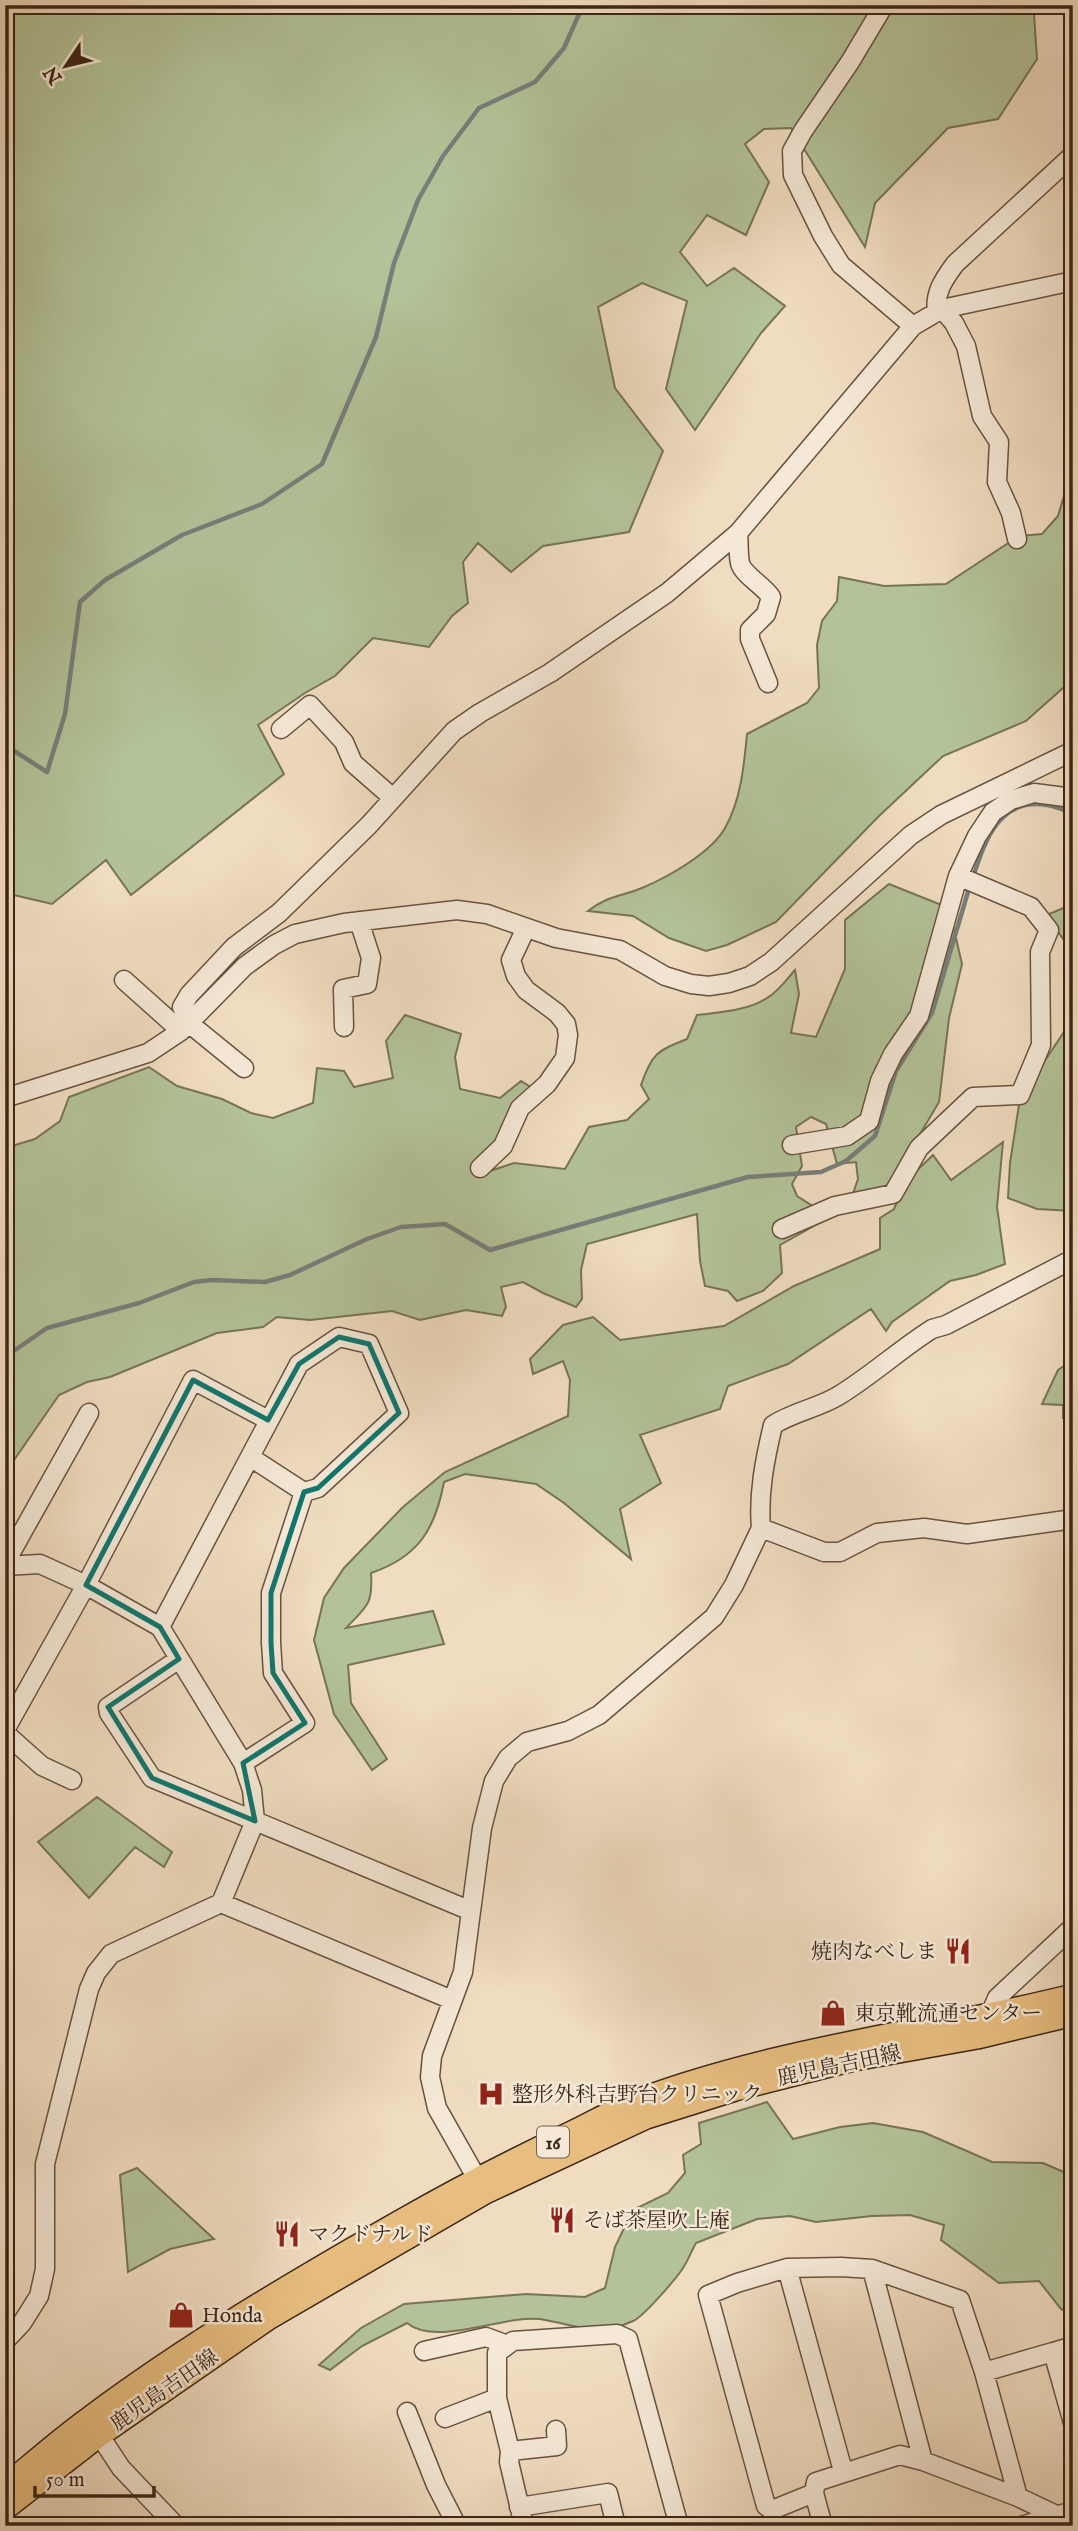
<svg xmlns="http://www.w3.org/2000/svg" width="1078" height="2531" viewBox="0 0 1078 2531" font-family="'IM FELL English','Noto Serif JP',serif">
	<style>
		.green { fill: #b3c298; stroke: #777457; stroke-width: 2 }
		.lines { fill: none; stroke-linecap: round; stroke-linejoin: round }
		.stream { stroke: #787e7a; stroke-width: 4.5 }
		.minor-casing { stroke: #685340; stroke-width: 21 }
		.major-casing { stroke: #3b2516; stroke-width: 26 }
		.minor { stroke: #f5e8d6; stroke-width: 18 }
		.major { stroke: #e8be80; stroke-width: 23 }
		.marked { fill: none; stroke: #0f766e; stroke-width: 5; stroke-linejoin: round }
		.labels { text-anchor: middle; stroke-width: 5; stroke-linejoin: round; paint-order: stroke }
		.shield { fill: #f5e8d6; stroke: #736050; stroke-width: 2 }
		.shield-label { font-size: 19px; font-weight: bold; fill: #3b2516 }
		.poi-label { font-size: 21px; fill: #3b2516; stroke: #f5e8d6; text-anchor: start }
		.street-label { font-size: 21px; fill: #3b2516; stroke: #f5e8d6 }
	</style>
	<rect width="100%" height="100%" fill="#f0dcc0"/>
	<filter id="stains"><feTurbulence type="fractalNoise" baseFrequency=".00286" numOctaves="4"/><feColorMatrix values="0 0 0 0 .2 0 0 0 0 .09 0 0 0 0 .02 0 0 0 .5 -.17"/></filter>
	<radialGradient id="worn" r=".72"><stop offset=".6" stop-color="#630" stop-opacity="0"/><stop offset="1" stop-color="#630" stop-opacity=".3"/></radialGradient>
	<path class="green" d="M 5,5 L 1037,5 L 1034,14 L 1037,59 L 998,119 L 948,128 L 875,203 L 865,247 L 791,128 L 764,129 L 745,144 L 769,182 L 746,235 L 707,215 L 680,252 L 707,286 L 734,268 L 785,306 L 761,333 L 695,430 L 666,389 L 687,301 L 642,283 L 598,307 L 615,388 L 663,451 L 629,532 L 543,546 L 511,572 L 478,543 L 463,562 L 468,603 L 452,616 L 429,647 L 373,638 L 335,676 L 305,693 L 258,725 L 284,774 L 131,895 L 106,860 L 52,904 L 5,893 Z
		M 1073,421 L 1073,686 L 1063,688 L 1026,721 L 943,756 L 879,816 L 776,922 L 727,945 L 706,951 L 669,938 L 633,916 L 588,911 C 609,895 620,897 642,888 C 668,877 711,853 725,828 C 741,800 744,765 747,734 L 807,703 L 819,688 L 817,645 L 822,621 L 837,601 L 839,577 L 884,586 L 946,584 L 1019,536 L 1042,534 L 1058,516 L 1068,482 Z
		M 889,884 L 949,908 L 962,964 L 949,1018 L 939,1102 L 906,1158 L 890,1191 L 850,1202 L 858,1179 L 856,1162 L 837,1164 L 826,1124 L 811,1117 L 796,1127 L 802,1166 L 792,1184 L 797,1196 L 830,1217 L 780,1245 L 782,1273 L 763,1291 L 737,1301 L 728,1291 L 705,1286 L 700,1261 L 697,1214 L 587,1244 L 581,1270 L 582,1299 L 576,1307 L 543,1293 L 523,1282 L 501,1287 L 506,1307 L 502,1316 L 466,1310 L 420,1320 L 392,1311 L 310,1320 L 277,1317 L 263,1327 L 217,1333 L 110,1377 L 87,1382 L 59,1395 L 5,1473 L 5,1148 L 35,1139 L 60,1121 L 69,1097 L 149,1067 L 177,1086 L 222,1099 L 251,1113 L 273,1118 L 313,1103 L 317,1068 L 344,1071 L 354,1087 L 393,1078 L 386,1041 L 405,1015 L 461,1034 L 455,1057 L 460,1089 L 500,1098 L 521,1081 L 534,1089 L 490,1171 L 514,1163 L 565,1169 L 589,1127 L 627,1120 L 649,1099 L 641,1085 C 652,1053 657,1051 687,1039 L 697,1015 C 720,1012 747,1011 767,998 C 778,992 787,979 795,970 L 799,994 L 791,1033 L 816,1037 L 845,969 L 845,920 Z
		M 1073,904 L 1073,952 L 1058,932 L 1049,914 Z
		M 1073,1022 L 1073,1211 L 1037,1209 L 1008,1198 L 1010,1163 L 1020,1098 L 1066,1029 Z
		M 1003,1142 L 997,1207 L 1005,1264 L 976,1275 L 950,1281 L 892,1322 L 886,1331 L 871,1309 L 788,1364 L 728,1386 L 720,1409 L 640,1435 L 661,1483 L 620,1509 L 631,1559 L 564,1503 L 536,1484 L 465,1474 L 444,1482 C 435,1530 418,1557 371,1573 C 373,1605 367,1606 346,1628 L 433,1611 L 444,1644 L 348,1665 L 351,1703 L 387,1759 L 372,1770 L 334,1714 L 314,1640 L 324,1598 L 344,1568 L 403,1507 L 445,1472 L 568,1416 L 570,1380 L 563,1361 L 533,1374 L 530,1359 L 563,1325 L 593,1317 L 620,1340 L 724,1326 L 794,1286 L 880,1249 L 880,1218 L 894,1209 L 905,1182 L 933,1155 L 951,1180 Z
		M 1073,1360 L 1073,1422 L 1063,1418 L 1063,1405 L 1042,1404 L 1058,1370 Z
		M 97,1797 L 172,1852 L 164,1867 L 135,1847 L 89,1898 L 38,1842 Z
		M 767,2102 L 793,2139 L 840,2127 L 873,2123 L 923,2132 L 992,2162 L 1043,2163 L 1073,2176 L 1073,2315 L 1061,2309 L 1039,2281 L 999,2283 L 941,2240 L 944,2225 L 910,2215 L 872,2216 L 816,2222 L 790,2216 L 757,2219 L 696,2243 C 691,2252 687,2263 681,2271 C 673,2282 643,2317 633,2321 C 596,2338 574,2324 539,2319 C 504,2315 436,2347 407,2323 L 362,2346 L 330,2370 L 319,2365 L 361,2328 L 404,2304 L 526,2294 L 585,2297 L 605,2288 L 615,2247 L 626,2224 L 637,2208 L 668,2193 L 685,2173 L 683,2155 L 701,2144 L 699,2123 Z
		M 137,2168 L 214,2239 L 170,2249 L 128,2272 L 120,2175 Z"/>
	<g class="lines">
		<path class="stream" d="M 5,742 L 8,747 L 47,772 L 65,714 L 80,602 L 105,580 L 182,535 L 262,504 L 322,464 L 376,337 L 394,263 L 418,200 L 443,156 L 479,108 L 535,82 L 564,48 L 583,5
			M 973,877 C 985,841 999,797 1047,805 C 1055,806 1064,810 1073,813
			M 5,1357 L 47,1328 L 139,1303 L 194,1282 L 212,1280 L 265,1282 L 290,1275 L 367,1239 L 401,1227 L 445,1224 L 490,1250 L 748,1177 L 821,1172 L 846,1161 L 875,1136 L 896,1071 L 932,1013 L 970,885"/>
		<g class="minor-casing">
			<path id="minor" d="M 884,5 L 850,62 L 803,131 L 792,151 L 793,175 L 823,236 L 841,265 L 913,326
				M 942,309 L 954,323 L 966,346 L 982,416 L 999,442 L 997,482 L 1011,513 L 1017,539
				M 937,312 C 934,293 944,279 955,264 L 1073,155
				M 738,533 C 739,542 738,554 740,563 C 743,575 763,585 771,597 L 766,614 L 750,630 L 750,639 L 768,683
				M 281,729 L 310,705 L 344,742 L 353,763 L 393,798
				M 124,980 L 181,1031
				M 344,1027 L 343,989 L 367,984 L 371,958 L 359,921
				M 244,1068 L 190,1024 L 182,1007 L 189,995 L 234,947 L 279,913 L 369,825 L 454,731 L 480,713 L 550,673 L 667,593 L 738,533 L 913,326 L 942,309 L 1073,281
				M 5,1098 L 148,1053 L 181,1031 L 245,966 L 274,945 L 295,934 L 344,923 L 457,910 L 487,914 L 556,938 L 620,950 L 665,976 L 691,984 L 709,986 L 729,983 L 750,976 L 771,962 L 911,835 L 941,815 L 1073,751
				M 792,1145 L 847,1136 L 869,1121 L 880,1081 L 893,1054 L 919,1016 L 958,876 L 977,836 L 993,812 L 1011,800 L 1034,793 L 1073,798
				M 480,1168 L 503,1146 L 520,1108 L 547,1084 L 565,1058 L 568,1035 L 566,1024 L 557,1013 L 526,990 L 516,976 L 511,960 L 526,928
				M 782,1229 L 835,1206 L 893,1194 L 919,1148 L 973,1097 L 1020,1095 L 1041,1045 L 1040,952 L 1049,930 L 1031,907 L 958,876
				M 250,1457 L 304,1492
				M 761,1528 C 758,1493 765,1459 773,1425 C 793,1412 818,1408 838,1396 C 871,1376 899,1350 932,1329 L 946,1325 L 1073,1259
				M 5,1563 L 89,1413
				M 5,1566 L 40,1564 L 86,1585 L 160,1627 L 243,1763 L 252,1790 L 255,1821 L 221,1903 L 111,1954 L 96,1973 L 89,1989 L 45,2164 L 45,2269 L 39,2296 L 22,2323 L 5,2341
				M 160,1627 L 299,1364 L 339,1337 L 369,1344 L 399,1413 L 318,1488 L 304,1492 L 271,1593 L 271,1643 L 273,1673 L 305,1723 L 243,1763
				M 179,1659 L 108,1707 L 109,1713 L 152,1778 L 471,1911
				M 5,1730 L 86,1585 L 193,1380 L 268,1420
				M 5,1733 L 42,1766 L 72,1780
				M 221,1903 L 452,2000
				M 989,2017 L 997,1998 L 1073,1927
				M 484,2191 L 437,2108 L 430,2077 L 432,2056 L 463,1972 L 482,1828 L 494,1781 L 508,1758 L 527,1742 L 568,1731 L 599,1715 L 714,1617 L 734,1585 L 761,1528 L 824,1552 L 840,1552 L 877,1533 L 924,1528 L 967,1534 L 1073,1519
				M 787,2268 L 843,2471
				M 872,2269 L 923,2461
				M 1073,2346 L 1053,2352 L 1073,2423
				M 424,2351 L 486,2337 L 505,2344
				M 984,2372 L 1053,2352
				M 407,2412 L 436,2485 L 457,2526
				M 445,2418 L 497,2398
				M 94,2427 L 121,2468 L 176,2526
				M 510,2451 L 557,2446 L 556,2430
				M 814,2493 L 772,2510 L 766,2506 L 708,2295 L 737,2283 L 787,2268 L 841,2267 L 872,2269 L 960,2300 L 984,2372 L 1018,2497
				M 519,2507 L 608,2493 L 616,2526
				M 524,2526 L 509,2462 L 510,2451 L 497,2398 L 497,2353 L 513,2341 L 617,2334 L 628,2339 L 679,2526
				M 823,2526 L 814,2493 L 816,2482 L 900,2455 L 923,2461 L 1018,2497 L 1056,2515
				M 1021,2526 L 1073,2511"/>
		</g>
		<g class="major-casing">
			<path id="major" d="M 5,2487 C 33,2464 60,2440 89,2419 C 188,2345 295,2282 402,2221 C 458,2189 514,2160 572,2133 C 595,2122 619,2108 643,2099 C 782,2048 930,2032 1073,1996
				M 5,2508 L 99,2435 L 268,2318 L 485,2192 L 646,2117 L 735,2089 L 854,2059 L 977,2037 L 1073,2014"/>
		</g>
		<use href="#minor" class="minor"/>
		<use href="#major" class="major"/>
	</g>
	<path class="marked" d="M 339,1337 L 369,1344 L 399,1413 L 318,1488 L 304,1492 L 271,1593 L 271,1643 L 273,1673 L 305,1723 L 243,1763 L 255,1821 L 152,1778 L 108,1707 L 179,1659 L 160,1627 L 86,1585 L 193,1380 L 268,1420 L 299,1364 Z"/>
	<defs>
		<g id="restaurant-bare" transform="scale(2.1)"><path d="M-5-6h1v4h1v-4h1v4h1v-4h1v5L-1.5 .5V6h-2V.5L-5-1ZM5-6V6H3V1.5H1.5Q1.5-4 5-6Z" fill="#8f2418" stroke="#f5e8d6" stroke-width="2.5" paint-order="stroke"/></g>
		<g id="shop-bare" transform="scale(2.1)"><path d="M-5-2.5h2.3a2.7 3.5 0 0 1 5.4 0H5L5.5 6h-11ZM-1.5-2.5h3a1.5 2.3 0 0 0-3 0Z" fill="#8f2418" stroke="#f5e8d6" stroke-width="2.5" paint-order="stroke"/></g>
		<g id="hospital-bare" transform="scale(2.1)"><path d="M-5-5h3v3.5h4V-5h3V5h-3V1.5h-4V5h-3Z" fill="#8f2418" stroke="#f5e8d6" stroke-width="2.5" paint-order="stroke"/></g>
	</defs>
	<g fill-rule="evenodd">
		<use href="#restaurant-bare" x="958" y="1951"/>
		<use href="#shop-bare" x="833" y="2013"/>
		<use href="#hospital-bare" x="491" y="2094"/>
		<use href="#restaurant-bare" x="562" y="2220"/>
		<use href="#restaurant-bare" x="287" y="2234"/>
		<use href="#shop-bare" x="181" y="2315"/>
	</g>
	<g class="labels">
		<rect class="shield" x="537" y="2126.5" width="32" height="31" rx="5"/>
		<g class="shield-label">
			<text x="553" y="2149">16</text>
		</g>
		<g class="poi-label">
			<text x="937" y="1958" text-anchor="end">焼肉なべしま</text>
			<text x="854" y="2020">東京靴流通センター</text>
			<text x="512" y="2101">整形外科吉野台クリニック</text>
			<text x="583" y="2227">そば茶屋吹上庵</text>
			<text x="308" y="2241">マクドナルド</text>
			<text x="202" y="2322">Honda</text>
		</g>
		<g class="street-label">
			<text transform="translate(839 2065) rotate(-12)" y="7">鹿児島吉田線</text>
			<text transform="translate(164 2390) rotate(-35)" y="7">鹿児島吉田線</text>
		</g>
	</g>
	<rect width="1078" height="2531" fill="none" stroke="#f0dcc0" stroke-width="28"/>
	<rect x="7" y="7" width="1064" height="2517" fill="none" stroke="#3b2516" stroke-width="3.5"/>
	<rect x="14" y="14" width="1050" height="2503" fill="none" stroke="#3b2516" stroke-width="2"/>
	<g transform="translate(66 66) rotate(235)" stroke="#f5e8d6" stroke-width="5" paint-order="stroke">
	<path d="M0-5L12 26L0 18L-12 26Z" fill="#3b2516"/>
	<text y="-10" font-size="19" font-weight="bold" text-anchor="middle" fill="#3b2516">N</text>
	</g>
	<path d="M35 2486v10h119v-10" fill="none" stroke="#3b2516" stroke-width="3.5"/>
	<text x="46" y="2486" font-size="21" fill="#3b2516" stroke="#f5e8d6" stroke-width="5" paint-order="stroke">50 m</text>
	<rect width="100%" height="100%" filter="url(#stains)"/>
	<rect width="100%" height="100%" fill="url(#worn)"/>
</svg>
